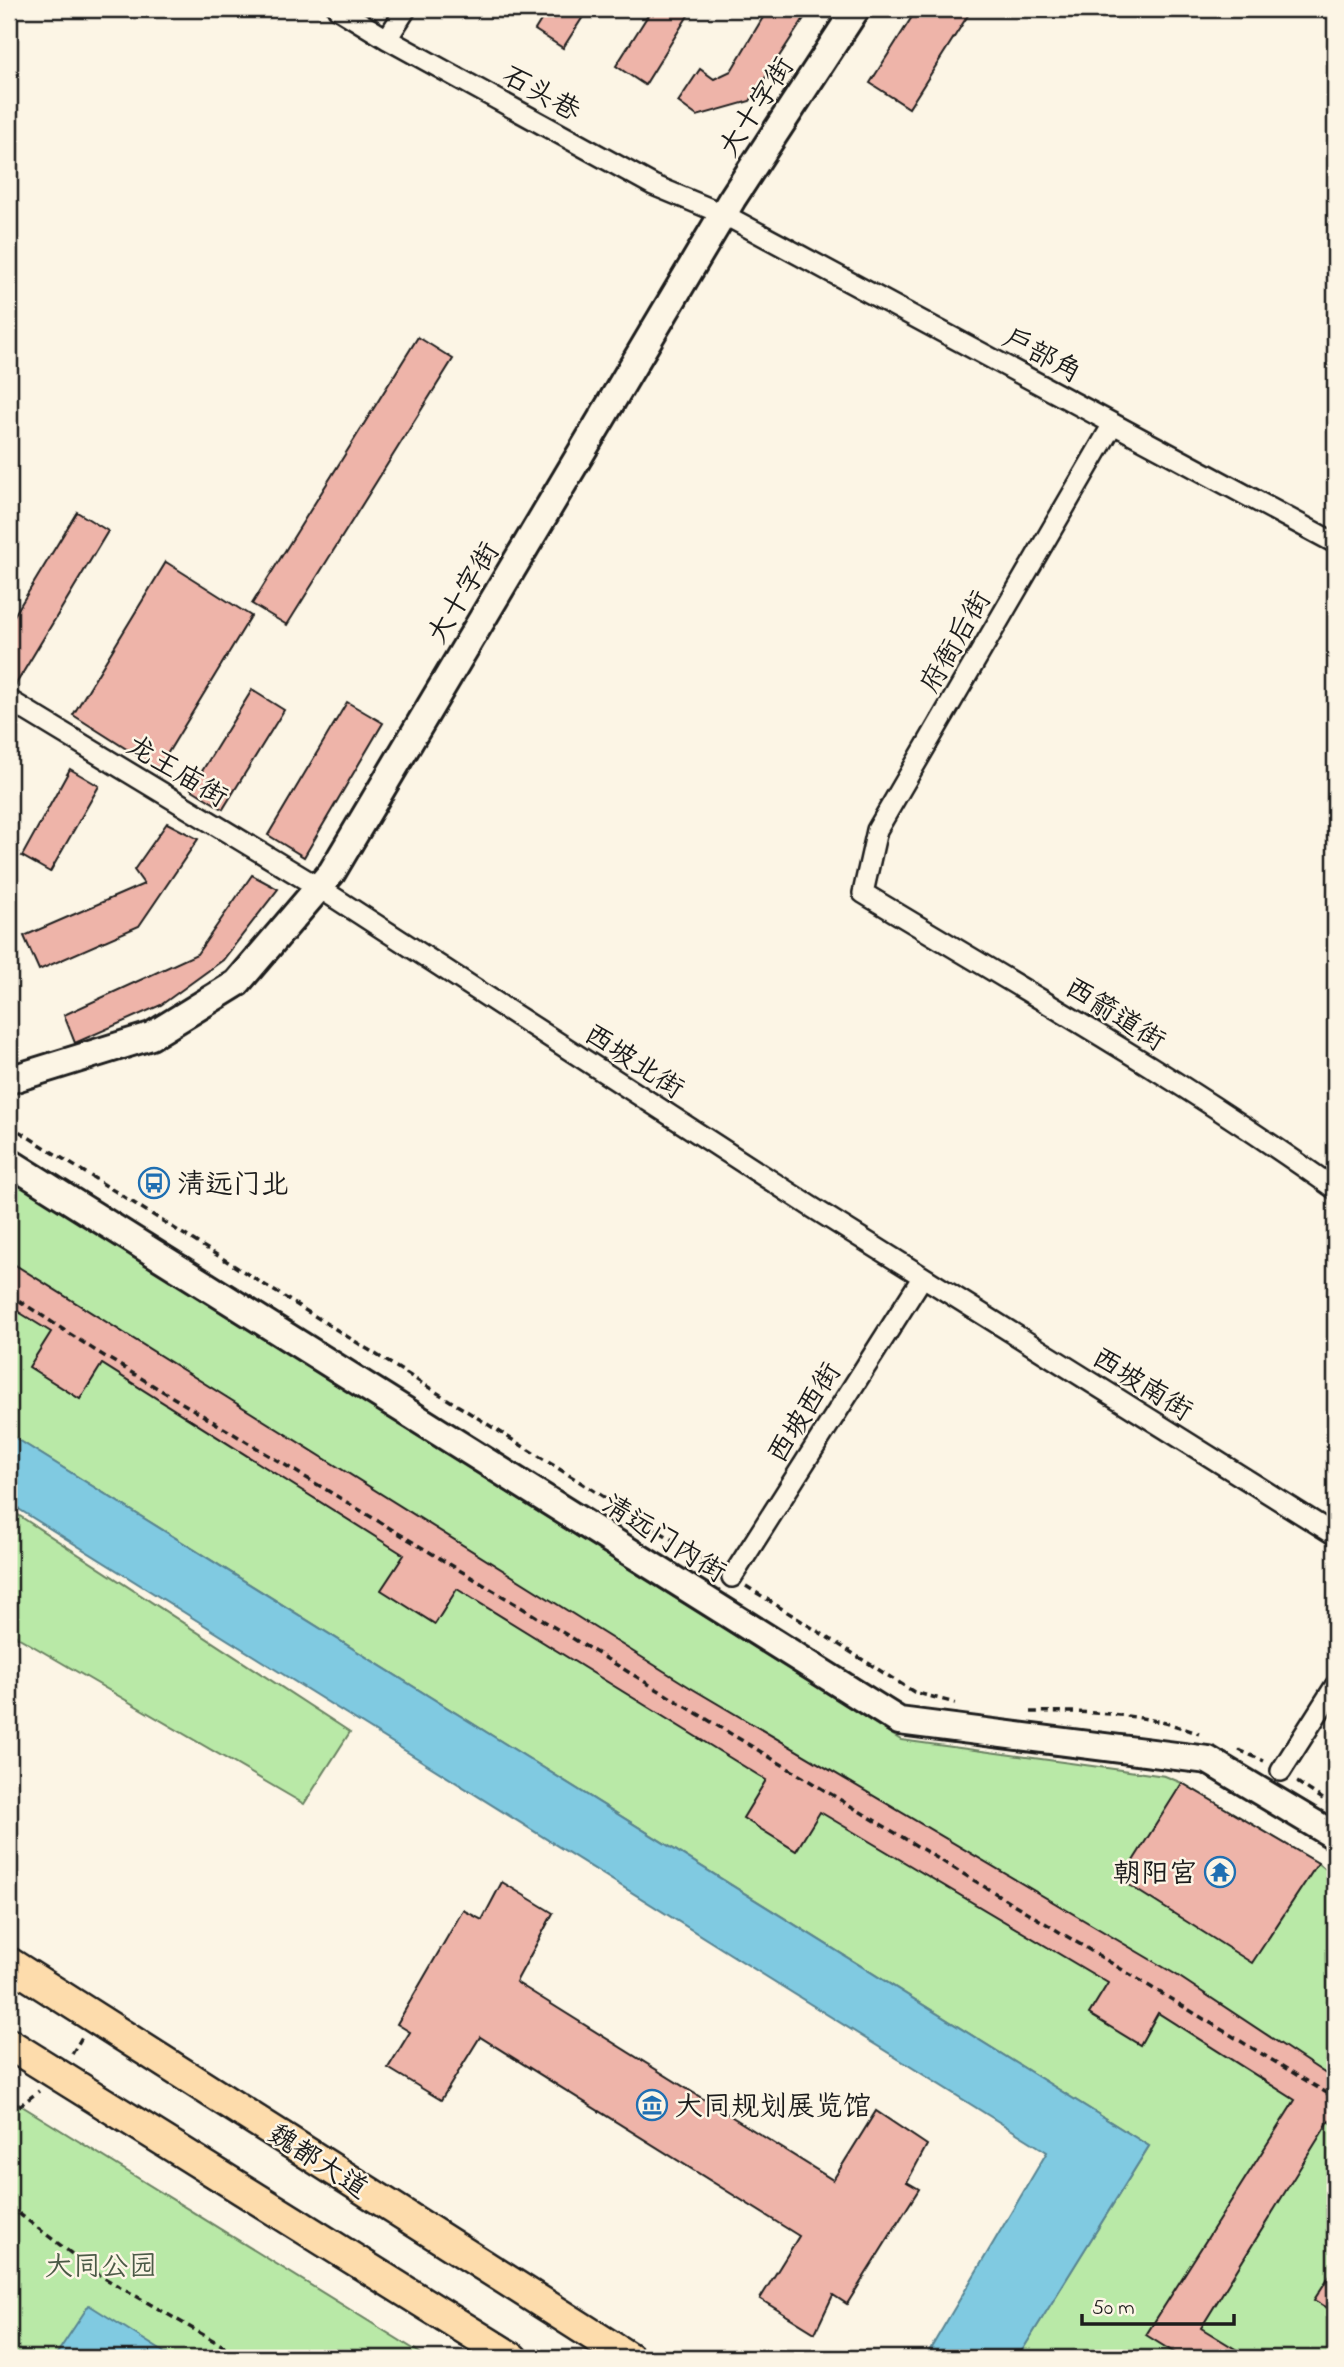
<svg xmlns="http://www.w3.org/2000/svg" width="1344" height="2367" viewBox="0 0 1344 2367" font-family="'Indie Flower','LXGW WenKai TC',sans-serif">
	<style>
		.green { fill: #b9e9a7; stroke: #6a8262; stroke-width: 2 }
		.water { fill: #80cae1; stroke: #588492; stroke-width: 2 }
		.building { fill: #eeb4a9; stroke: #1c1c1c; stroke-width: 2 }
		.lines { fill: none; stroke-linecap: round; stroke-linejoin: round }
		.street-casing { stroke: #1c1c1c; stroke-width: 24 }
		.secondary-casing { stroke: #1c1c1c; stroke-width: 32 }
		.primary-casing { stroke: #1c1c1c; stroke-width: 35 }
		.path { stroke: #1c1c1c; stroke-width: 3.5; stroke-dasharray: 7 5; stroke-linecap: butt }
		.street { stroke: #fcf5e5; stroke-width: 19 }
		.secondary { stroke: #fcf5e5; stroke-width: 26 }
		.primary { stroke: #fddcac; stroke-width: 30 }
		.labels { text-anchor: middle; stroke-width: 5; stroke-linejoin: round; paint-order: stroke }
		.street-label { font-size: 28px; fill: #1c1c1c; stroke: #fcf5e5 }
		.poi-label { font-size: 28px; fill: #1c1c1c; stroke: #fcf5e5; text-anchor: start }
		.park-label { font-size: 28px; fill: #4b5a46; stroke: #fcf5e5 }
	</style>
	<rect width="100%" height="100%" fill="#fcf5e5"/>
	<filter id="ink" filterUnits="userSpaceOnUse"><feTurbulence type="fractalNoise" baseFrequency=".0143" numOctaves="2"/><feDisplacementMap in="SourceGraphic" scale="14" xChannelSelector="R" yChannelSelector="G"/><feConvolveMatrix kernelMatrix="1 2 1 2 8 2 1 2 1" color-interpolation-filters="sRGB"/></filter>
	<g filter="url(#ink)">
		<path class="green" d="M 9,1179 L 901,1740 L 1165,1776 L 1182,1783 L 1318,1863 L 1335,1876 L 1335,2358 L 1025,2358 L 1019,2355 L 1149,2146 L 9,1434 Z
			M 9,1509 L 350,1732 L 304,1804 L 9,1632 Z
			M 9,2098 L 428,2358 L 9,2358 Z"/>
		<path class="water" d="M 9,1434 L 1149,2146 L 1020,2354 L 1025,2358 L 925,2358 L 1047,2152 L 9,1503 Z
			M 89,2305 L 173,2358 L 54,2358 Z"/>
		<path class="building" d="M 548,9 L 588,9 L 563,48 L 535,30 Z
			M 652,9 L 692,9 L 645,85 L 616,66 Z
			M 768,9 L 810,9 L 750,101 L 697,116 L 678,102 L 700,69 L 714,79 L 731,71 Z
			M 917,9 L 972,9 L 909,108 L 870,83 Z
			M 418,337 L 453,359 L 287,625 L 252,604 Z
			M 77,512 L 108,531 L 13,689 L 9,688 L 9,624 Z
			M 166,562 L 251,616 L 158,769 L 73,715 Z
			M 252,690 L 284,710 L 223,809 L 191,789 Z
			M 347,702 L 383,723 L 304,857 L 268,835 Z
			M 70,769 L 99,786 L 50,872 L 22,856 Z
			M 167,823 L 198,839 L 139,926 L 39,970 L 24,936 L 144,884 L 134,870 Z
			M 252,875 L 278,889 L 223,960 L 161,1005 L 75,1043 L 64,1015 L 197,954 Z
			M 9,1261 L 691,1688 L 1175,1974 L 1335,2080 L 1335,2126 L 1329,2121 L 1201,2328 L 1250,2358 L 1183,2358 L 1146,2335 L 1295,2100 L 1158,2013 L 1140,2045 L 1089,2014 L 1108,1983 L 820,1812 L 796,1851 L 743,1818 L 766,1780 L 457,1589 L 435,1624 L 381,1590 L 404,1555 L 102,1364 L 80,1399 L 29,1367 L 51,1332 L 9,1306 Z
			M 1182,1783 L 1318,1863 L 1252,1963 L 1121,1880 Z
			M 502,1882 L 553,1913 L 516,1982 L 833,2180 L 876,2111 L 927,2145 L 907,2182 L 919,2189 L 847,2304 L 833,2295 L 815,2333 L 760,2299 L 799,2236 L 480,2037 L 441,2100 L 388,2068 L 410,2032 L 397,2024 L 463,1910 L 482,1920 Z
			M 1335,2267 L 1335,2312 L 1314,2300 Z"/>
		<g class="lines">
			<g class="street-casing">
				<path id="street" d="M 338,9 L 387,39 L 653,185 L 723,214 L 1335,543
					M 387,39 L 406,9
					M 1113,424 L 877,830 L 863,893 C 1022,989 1184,1081 1335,1189
					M 9,700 L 318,887 L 810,1206 L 1335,1535
					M 732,1577 L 922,1278
					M 1281,1771 L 1335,1686"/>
			</g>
			<g class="secondary-casing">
				<path id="secondary" d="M 9,1080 L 151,1036 L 237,983 L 332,872 L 732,199 L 856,9
					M 9,1162 L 899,1721 L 1208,1760 L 1335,1836"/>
			</g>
			<g class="primary-casing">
				<path id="primary" d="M 9,1963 L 629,2358
					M 9,2044 L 512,2358"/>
			</g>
			<path class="path" d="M 9,1125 L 716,1567
				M 9,1294 L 96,1351 L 1335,2098
				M 746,1586 L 914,1692 L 955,1703
				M 1031,1712 C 1087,1711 1148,1713 1199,1734
				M 1239,1750 L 1264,1761
				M 1297,1782 L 1335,1807
				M 72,2054 L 82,2037
				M 9,2114 L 39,2091
				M 9,2206 L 101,2276 L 244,2358"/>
			<use href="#street" class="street"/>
			<use href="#secondary" class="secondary"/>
			<use href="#primary" class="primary"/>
		</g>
	</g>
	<defs>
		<g id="bus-ring" transform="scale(1.575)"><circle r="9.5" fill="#fcf5e5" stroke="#1f6fb2" stroke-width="1.5"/><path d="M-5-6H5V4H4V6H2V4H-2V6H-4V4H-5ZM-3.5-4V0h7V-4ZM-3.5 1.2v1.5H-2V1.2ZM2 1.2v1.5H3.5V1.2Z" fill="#1f6fb2"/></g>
		<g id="temple-ring" transform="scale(1.575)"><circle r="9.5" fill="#fcf5e5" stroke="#1f6fb2" stroke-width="1.5"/><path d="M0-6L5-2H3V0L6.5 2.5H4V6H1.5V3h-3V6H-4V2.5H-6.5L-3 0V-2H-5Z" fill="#1f6fb2"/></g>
		<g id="museum-ring" transform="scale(1.575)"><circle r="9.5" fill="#fcf5e5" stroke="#1f6fb2" stroke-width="1.5"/><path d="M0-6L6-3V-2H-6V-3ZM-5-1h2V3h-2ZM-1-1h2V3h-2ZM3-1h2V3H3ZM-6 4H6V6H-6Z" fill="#1f6fb2"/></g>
	</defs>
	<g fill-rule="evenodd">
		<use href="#bus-ring" x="154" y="1183"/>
		<use href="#temple-ring" x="1220" y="1872"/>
		<use href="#museum-ring" x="652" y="2105"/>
	</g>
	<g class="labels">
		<g class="street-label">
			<text transform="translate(542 92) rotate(29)" y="10">石头巷</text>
			<text transform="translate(755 106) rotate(-57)" y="10">大十字街</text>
			<text transform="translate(1043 354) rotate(28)" y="10">户部角</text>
			<text transform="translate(462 592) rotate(-59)" y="10">大十字街</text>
			<text transform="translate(954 641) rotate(-60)" y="10">府衙后街</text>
			<text transform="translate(178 770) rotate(31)" y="10">龙王庙街</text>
			<text transform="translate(1116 1013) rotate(32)" y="10">西箭道街</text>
			<text transform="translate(635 1060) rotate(33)" y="10">西坡北街</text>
			<text transform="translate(1143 1383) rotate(32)" y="10">西坡南街</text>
			<text transform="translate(803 1412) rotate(-58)" y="10">西坡西街</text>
			<text transform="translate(665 1537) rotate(32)" y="10">清远门内街</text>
			<text transform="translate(319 2160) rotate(33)" y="10">魏都大道</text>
		</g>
		<g class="poi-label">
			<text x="177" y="1193">清远门北</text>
			<text x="1197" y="1882" text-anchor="end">朝阳宫</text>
			<text x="675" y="2115">大同规划展览馆</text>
		</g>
		<g class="park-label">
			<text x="101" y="2275">大同公园</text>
		</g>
	</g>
	<rect width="1344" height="2367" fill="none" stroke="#fcf5e5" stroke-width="35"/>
	<rect x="18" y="18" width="1309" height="2332" fill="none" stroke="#1c1c1c" stroke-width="2.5" filter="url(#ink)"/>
	<path d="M1082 2314v10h152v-10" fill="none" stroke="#1c1c1c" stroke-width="3.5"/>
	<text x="1092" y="2314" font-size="21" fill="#1c1c1c" stroke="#fcf5e5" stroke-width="5" paint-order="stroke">50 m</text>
</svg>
